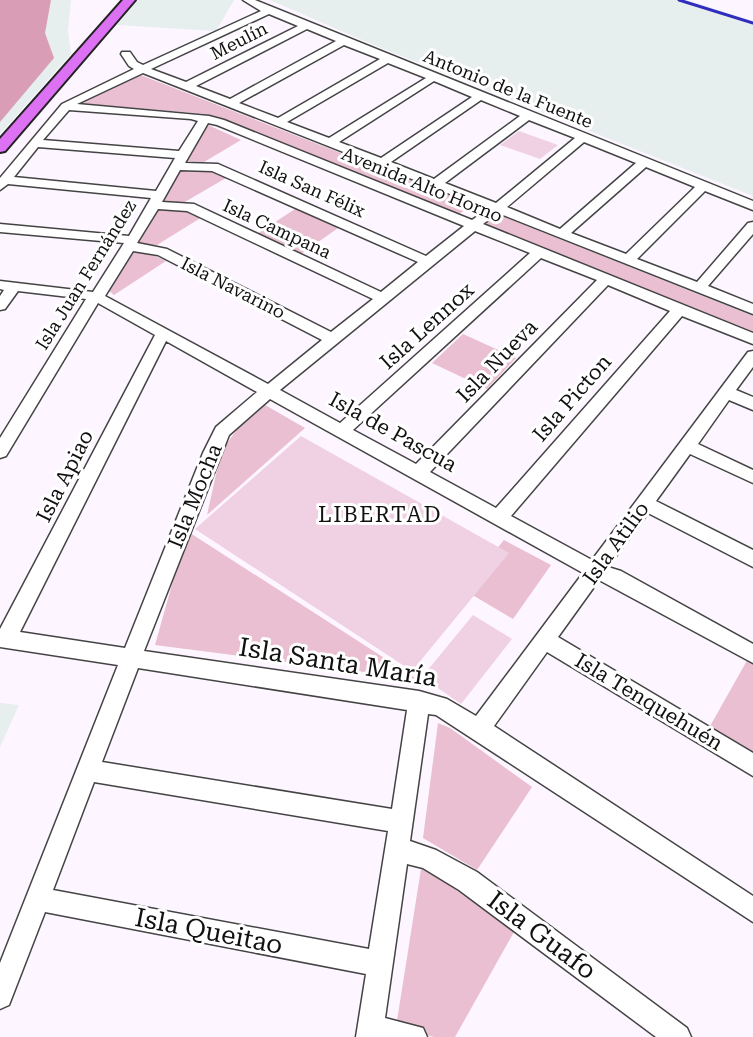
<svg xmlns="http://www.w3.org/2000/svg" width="753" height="1037" viewBox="0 0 753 1037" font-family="'Roboto Serif',serif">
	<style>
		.industrial { fill: #e6eeee }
		.green { fill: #e9bfd1 }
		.forest { fill: #d99eb5 }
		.pitch { fill: #f0d0e3 }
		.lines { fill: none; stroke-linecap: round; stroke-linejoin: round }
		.minor-casing { stroke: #444; stroke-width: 3 }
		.major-casing { stroke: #222; stroke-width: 4 }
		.minor { fill: #fff; fill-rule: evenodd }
		.major { fill: #dd71f3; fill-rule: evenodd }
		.rail { stroke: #302dbd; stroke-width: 3 }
		.labels { text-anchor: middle; stroke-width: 6; stroke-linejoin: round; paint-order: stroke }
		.far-street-label { font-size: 18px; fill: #111; stroke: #fff }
		.street-label { font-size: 21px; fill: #111; stroke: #fff }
		.neighbourhood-label { font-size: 22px; letter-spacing: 1.5px; fill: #111; stroke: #fff }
		.near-street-label { font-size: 26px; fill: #111; stroke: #fff }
	</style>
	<rect width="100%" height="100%" fill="#fdf5ff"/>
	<path class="industrial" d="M 0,0 L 71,0 L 68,31 L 71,54 L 0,134 Z
		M 138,0 L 234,0 L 216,31 L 117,25 Z
		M 270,0 L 687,0 L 753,21 L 753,196 L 369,43 Z
		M 0,703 L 19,705 L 0,747 Z"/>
	<path class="green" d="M 138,74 L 464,201 L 468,208 L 459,214 L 446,212 L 205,114 L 77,103 Z
		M 206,124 L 241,140 L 204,162 L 184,161 Z
		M 182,168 L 210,171 L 226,178 L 183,203 L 162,202 Z
		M 298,207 L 341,226 L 301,254 L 257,234 Z
		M 159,209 L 184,210 L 202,217 L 157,245 L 136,245 Z
		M 504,217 L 753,316 L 753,336 L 487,227 L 485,224 L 492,218 Z
		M 134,252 L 153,255 L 166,261 L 114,295 L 108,290 Z
		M 463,334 L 516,358 L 487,389 L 432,363 Z
		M 265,405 L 305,428 L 207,515 L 221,452 L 240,425 Z
		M 187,531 L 417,679 L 155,645 Z
		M 504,540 L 551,565 L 513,619 L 464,590 Z
		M 749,657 L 753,660 L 753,754 L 709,728 Z
		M 438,723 L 450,728 L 532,787 L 477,870 L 423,838 Z
		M 421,869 L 434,874 L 514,932 L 455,1037 L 434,1037 L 396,1027 Z"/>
	<path class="forest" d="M 0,0 L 51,0 L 45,33 L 54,58 L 0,122 Z"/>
	<path class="pitch" d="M 519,131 L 558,145 L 540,159 L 500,145 Z
		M 301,436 L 509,553 L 412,671 L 195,529 Z
		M 473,615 L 512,639 L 461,704 L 422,677 Z"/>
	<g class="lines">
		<g class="minor-casing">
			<path id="minor" d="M 243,0 L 255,0 L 753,201 L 753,210 L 705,191 L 637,259 L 697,282 L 748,223 L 753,222 L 753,234 L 708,286 L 753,304 L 753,314 L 498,213 L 483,224 L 753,333 L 753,344 L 682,316 L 511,516 L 592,560 L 748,352 L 753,351 L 753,367 L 736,390 L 753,397 L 753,410 L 729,400 L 698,444 L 753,470 L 753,483 L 690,454 L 656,501 L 753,550 L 753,567 L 648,513 L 608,567 L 621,571 L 753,644 L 753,663 L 599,580 L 558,637 L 753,753 L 753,776 L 547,652 L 494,726 L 753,896 L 753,922 L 436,715 L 428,714 L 410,841 L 436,850 L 477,872 L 687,1028 L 691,1037 L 656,1037 L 459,890 L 423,868 L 407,864 L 385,1018 L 423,1028 L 427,1037 L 356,1037 L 366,974 L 45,912 L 9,1005 L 0,1009 L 0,963 L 118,665 L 0,647 L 0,629 L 155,335 L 98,303 L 6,456 L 0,458 L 0,438 L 86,299 L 18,291 L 5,309 L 0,310 L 0,296 L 4,290 L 0,289 L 0,281 L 93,292 L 124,243 L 0,232 L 0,224 L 129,236 L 151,198 L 8,184 L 0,190 L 0,178 L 62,104 L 134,69 L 129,66 L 121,54 L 122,52 L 130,52 L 137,62 L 143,65 L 261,11 ZM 269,14 L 298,26 L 186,82 L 151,69 ZM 307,29 L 336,41 L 230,99 L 196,86 ZM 344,45 L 380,59 L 278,118 L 239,103 ZM 388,63 L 426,78 L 329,138 L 287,122 ZM 143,73 L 488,209 L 472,220 L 224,120 L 209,116 L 77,104 ZM 434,81 L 472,97 L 381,158 L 339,142 ZM 481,100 L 520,116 L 434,179 L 391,162 ZM 69,110 L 191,119 L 198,121 L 179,151 L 43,140 ZM 529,120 L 575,138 L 496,203 L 445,183 ZM 208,123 L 217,125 L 464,226 L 426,256 L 218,164 L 185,163 ZM 584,142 L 636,163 L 560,229 L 507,207 ZM 38,147 L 175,158 L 156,191 L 14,177 ZM 646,167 L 695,187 L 626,254 L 571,233 ZM 180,170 L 212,171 L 418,262 L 381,292 L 194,204 L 162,202 ZM 158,209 L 187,211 L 373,299 L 331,332 L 167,249 L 137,243 ZM 475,231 L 530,253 L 340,423 L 280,390 ZM 133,251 L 158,255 L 322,340 L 268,384 L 105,296 ZM 541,258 L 597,280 L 416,464 L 353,430 ZM 608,285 L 670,311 L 496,508 L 430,472 ZM 166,341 L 257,392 L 216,427 L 203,453 L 125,648 L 20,632 ZM 270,399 L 583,573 L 476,716 L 447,699 L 419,691 L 144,651 L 229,435 ZM 138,668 L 407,710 L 392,809 L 102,762 ZM 94,782 L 388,831 L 369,949 L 53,890 Z"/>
		</g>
		<g class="major-casing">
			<path id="major" d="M 123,0 L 135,0 L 5,151 L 0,152 L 0,139 Z"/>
		</g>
		<use href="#minor" class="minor"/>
		<use href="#major" class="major"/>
		<path class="rail" d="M 679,0 L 753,23"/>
	</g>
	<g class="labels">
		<g class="far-street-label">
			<text transform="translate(239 41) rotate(-27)" y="6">Meulín</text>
			<text transform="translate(508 89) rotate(22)" y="6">Antonio de la Fuente</text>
			<text transform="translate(422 185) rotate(22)" y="6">Avenida Alto Horno</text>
			<text transform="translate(312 189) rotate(24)" y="6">Isla San Félix</text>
			<text transform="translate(277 229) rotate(25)" y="6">Isla Campana</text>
			<text transform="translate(86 275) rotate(-58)" y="6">Isla Juan Fernández</text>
			<text transform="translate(233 288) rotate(27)" y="6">Isla Navarino</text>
		</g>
		<g class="street-label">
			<text transform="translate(427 326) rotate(-42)" y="7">Isla Lennox</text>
			<text transform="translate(497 361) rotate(-46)" y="7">Isla Nueva</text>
			<text transform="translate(572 398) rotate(-49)" y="7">Isla Picton</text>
			<text transform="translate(393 432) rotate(29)" y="7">Isla de Pascua</text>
			<text transform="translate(65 476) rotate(-63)" y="7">Isla Apiao</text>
			<text transform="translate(195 496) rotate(-68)" y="7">Isla Mocha</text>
			<text transform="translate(616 543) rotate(-54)" y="7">Isla Atilio</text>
			<text transform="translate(649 702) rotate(31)" y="7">Isla Tenquehuén</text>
		</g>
		<g class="neighbourhood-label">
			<text x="380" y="522">LIBERTAD</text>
		</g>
		<g class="near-street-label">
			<text transform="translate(338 662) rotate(9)" y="9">Isla Santa María</text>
			<text transform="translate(209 931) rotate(11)" y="9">Isla Queitao</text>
			<text transform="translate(542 935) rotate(37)" y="9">Isla Guafo</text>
		</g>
	</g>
</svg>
